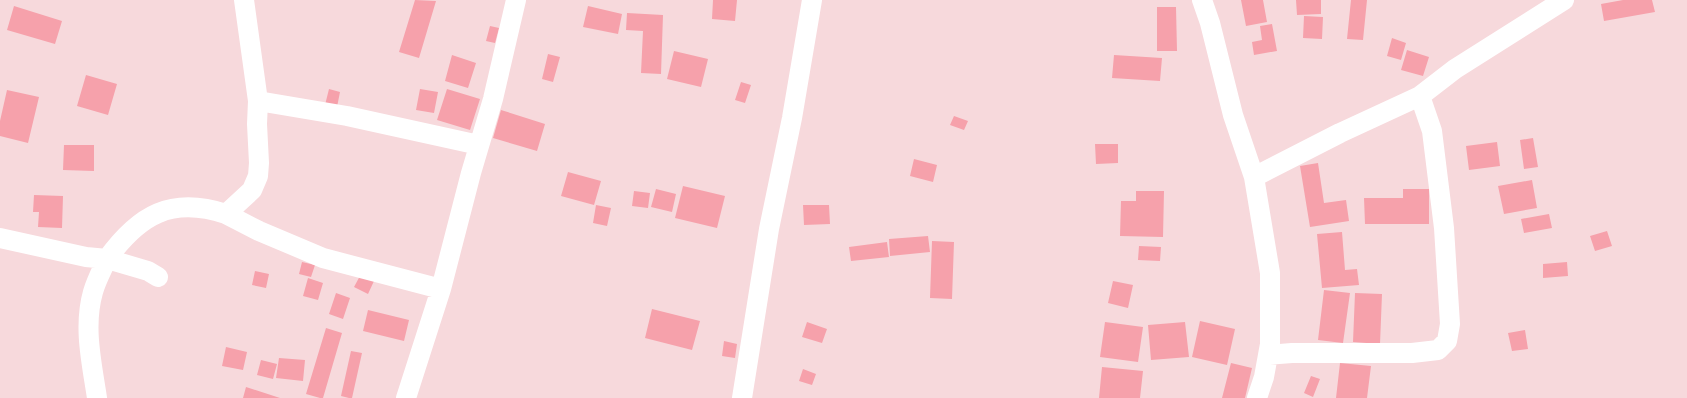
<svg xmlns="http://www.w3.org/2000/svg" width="1687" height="398" viewBox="0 0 1687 398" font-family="Mulish,sans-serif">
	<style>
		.building { fill: #f6a1ab }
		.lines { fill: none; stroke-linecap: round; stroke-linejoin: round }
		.minor { stroke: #fff; stroke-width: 20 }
	</style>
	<rect width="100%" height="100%" fill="#f7d9dc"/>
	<path class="building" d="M 415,0 L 436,1 L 419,58 L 399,52 Z
		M 713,0 L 737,0 L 735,21 L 712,19 Z
		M 1241,0 L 1263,0 L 1267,22 L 1246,26 Z
		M 1296,0 L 1321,0 L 1321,14 L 1297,15 Z
		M 1351,0 L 1367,0 L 1363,40 L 1347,39 Z
		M 1623,0 L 1652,0 L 1655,12 L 1604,21 L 1601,4 Z
		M 14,6 L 62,21 L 55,44 L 7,30 Z
		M 588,6 L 622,14 L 618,34 L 583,27 Z
		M 1157,7 L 1176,7 L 1177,51 L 1157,51 Z
		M 627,13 L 663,15 L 661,74 L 641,73 L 643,31 L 626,30 Z
		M 1304,16 L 1323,17 L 1322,39 L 1303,38 Z
		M 1272,24 L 1277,51 L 1254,55 L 1252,42 L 1262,40 L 1260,26 Z
		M 490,26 L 499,28 L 495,43 L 486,41 Z
		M 1392,38 L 1406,43 L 1401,60 L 1387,56 Z
		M 1407,50 L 1429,57 L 1423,76 L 1401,70 Z
		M 674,51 L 708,59 L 701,87 L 667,79 Z
		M 548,54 L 560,57 L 553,82 L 542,79 Z
		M 452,55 L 476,63 L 468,88 L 445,81 Z
		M 1114,55 L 1162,58 L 1160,81 L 1112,78 Z
		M 86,75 L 117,84 L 108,115 L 77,106 Z
		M 741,82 L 751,85 L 745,103 L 735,100 Z
		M 329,89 L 340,92 L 337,107 L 325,105 Z
		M 420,89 L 438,92 L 434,113 L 416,110 Z
		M 447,89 L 480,99 L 470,130 L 437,120 Z
		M 7,90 L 39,97 L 28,143 L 0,136 L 0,121 Z
		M 501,110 L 545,124 L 537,151 L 493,138 Z
		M 954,116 L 968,121 L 964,130 L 950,125 Z
		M 1533,138 L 1538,167 L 1524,169 L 1520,140 Z
		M 1497,142 L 1500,166 L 1469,170 L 1466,146 Z
		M 1095,144 L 1118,144 L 1118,163 L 1096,164 Z
		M 64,145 L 94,145 L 94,171 L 63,170 Z
		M 914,159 L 937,165 L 933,182 L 910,176 Z
		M 1318,163 L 1324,203 L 1346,200 L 1349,221 L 1310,227 L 1300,166 Z
		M 568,172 L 601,181 L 594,205 L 561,196 Z
		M 1532,180 L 1537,208 L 1504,214 L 1498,186 Z
		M 683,186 L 725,196 L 717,228 L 675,218 Z
		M 656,189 L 676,194 L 672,212 L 651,207 Z
		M 1403,189 L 1429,189 L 1429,224 L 1365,224 L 1364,198 L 1403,198 Z
		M 634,191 L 650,193 L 648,208 L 632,206 Z
		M 1136,191 L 1164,191 L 1163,237 L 1120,236 L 1121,201 L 1136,201 Z
		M 34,195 L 63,196 L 62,228 L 38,227 L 39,212 L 33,212 Z
		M 596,205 L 611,208 L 607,226 L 593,223 Z
		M 803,205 L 829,205 L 830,224 L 804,225 Z
		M 1549,214 L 1552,228 L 1524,233 L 1521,219 Z
		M 1607,231 L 1612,246 L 1595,251 L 1590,236 Z
		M 1342,232 L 1345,270 L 1357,269 L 1359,285 L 1322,288 L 1317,234 Z
		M 928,236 L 930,252 L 890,256 L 889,239 Z
		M 932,241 L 954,242 L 952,299 L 930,298 Z
		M 887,242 L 889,257 L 851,261 L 849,247 Z
		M 1139,246 L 1161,247 L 1160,261 L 1138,260 Z
		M 302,262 L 315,265 L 311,277 L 299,274 Z
		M 1567,262 L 1568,276 L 1543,278 L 1543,264 Z
		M 255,271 L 269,274 L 266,288 L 252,285 Z
		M 361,274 L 374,281 L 368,294 L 354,287 Z
		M 308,278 L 323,283 L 318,300 L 303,296 Z
		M 1113,281 L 1133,285 L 1128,308 L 1108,303 Z
		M 1324,290 L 1350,293 L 1343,343 L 1318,340 Z
		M 336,293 L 350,298 L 343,319 L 329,314 Z
		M 1355,293 L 1382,294 L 1380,344 L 1353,342 Z
		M 652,309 L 700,321 L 692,350 L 645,338 Z
		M 368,310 L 409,320 L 404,341 L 363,331 Z
		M 1200,321 L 1235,329 L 1227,365 L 1192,357 Z
		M 807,322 L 827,329 L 822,343 L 802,337 Z
		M 1105,322 L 1143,327 L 1138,362 L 1100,357 Z
		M 1185,322 L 1189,357 L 1151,360 L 1148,325 Z
		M 326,328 L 342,333 L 323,398 L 320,398 L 306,394 Z
		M 1525,330 L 1528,349 L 1512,351 L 1508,333 Z
		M 724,341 L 737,344 L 735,358 L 722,356 Z
		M 226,347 L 247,352 L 243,370 L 222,366 Z
		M 351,351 L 362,353 L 352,398 L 349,398 L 341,396 Z
		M 279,358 L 305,360 L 303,381 L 276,378 Z
		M 261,360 L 277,364 L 273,379 L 257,375 Z
		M 1231,363 L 1252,368 L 1245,398 L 1222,398 Z
		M 1340,363 L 1371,366 L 1367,398 L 1336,398 Z
		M 1102,367 L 1143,371 L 1140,398 L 1099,398 Z
		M 803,369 L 816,374 L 812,385 L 799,381 Z
		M 1311,376 L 1320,379 L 1313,397 L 1304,393 Z
		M 246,387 L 280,398 L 243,398 Z"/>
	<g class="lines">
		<path class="minor" d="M 1202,0 L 1210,23 L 1233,115 L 1254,177 L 1270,273 L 1270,344 L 1264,377 L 1257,398
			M 258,101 L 347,116 L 479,145
			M 1254,177 L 1340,133 L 1420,96 L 1455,69 L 1564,0
			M 226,214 L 259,231 L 323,258 L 441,289
			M 0,238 L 86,257 L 107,259 C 139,215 171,196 226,214 L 252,190 L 258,176 L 259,163 L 257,124 L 258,101 L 244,0
			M 1268,355 L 1292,353 L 1412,353 L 1438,350 L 1447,341 L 1450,324 L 1444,228 L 1432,131 L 1420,96
			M 97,398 C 92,364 83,327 93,292 C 96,281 102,270 107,259 L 148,271 L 158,277
			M 406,398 L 441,289 L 471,173 L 493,99 L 516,0
			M 742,398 L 769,229 L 792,118 L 812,0"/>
	</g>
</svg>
